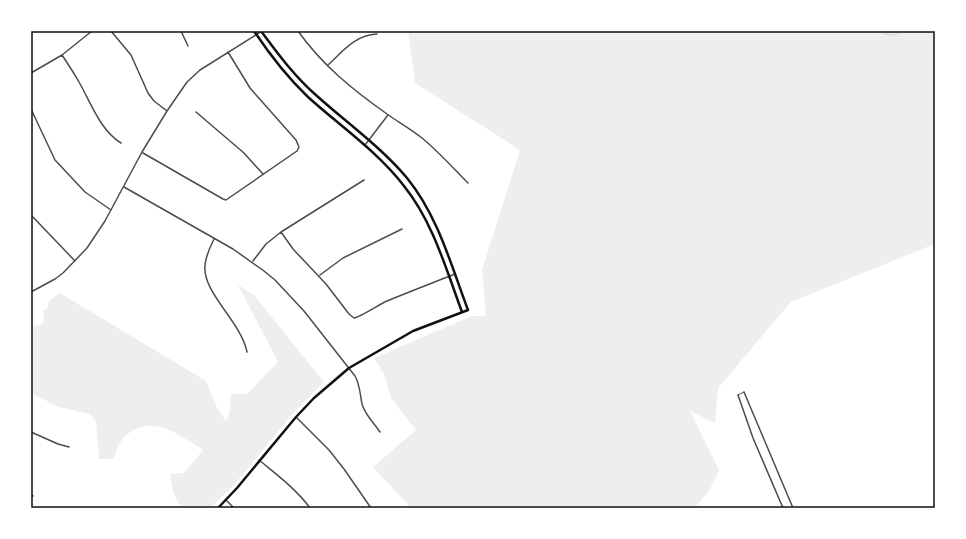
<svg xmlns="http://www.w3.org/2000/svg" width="966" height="539" viewBox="0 0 966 539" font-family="'Crimson Pro',serif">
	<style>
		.green { fill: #eee }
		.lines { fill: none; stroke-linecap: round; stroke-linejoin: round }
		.stream { stroke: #d9d9d9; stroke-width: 1 }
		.service { stroke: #4c4c4c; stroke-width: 1 }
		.minor { stroke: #4c4c4c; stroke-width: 1.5 }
		.secondary { stroke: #111; stroke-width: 2.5 }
		.neatline { fill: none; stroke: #111; stroke-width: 1.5 }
	</style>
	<rect width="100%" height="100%" fill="#fff"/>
	<path class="green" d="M 408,31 L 935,31 L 935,246 L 932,245 L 791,302 L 718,388 L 715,423 L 690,411 L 719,470 C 713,485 706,497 694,508 L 411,508 L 373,467 L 416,430 L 391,398 L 385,376 L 374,358 L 472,316 L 486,316 L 482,270 L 520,150 L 415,83 Z
		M 238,285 L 254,295 L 324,382 L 294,412 L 234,485 L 210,508 L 182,508 C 173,496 172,489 170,474 L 184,473 L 203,450 C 182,437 157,416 132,431 C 122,437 116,447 114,459 L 99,459 L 96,422 L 93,417 L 89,414 L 59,407 L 31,393 L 31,326 L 41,325 L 44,320 L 43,310 L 47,309 L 49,301 L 60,293 L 206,381 L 218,410 L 226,421 L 230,412 L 231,394 L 247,394 L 278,362 Z"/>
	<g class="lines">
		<path class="stream" d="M 880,31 C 888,36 894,37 902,31"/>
		<path class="service" d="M 738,395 L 744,392"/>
		<path class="minor" d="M 111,31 L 131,55 L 148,93 L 154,101 L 167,111
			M 181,31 L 188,46
			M 298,31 C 322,65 353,90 387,114 C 398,122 411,129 422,138 C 439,152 453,168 468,183
			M 62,55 C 68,64 74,73 79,82 C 91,103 100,130 121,143
			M 328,65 C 343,51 355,35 377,34
			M 31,73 L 62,55 L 92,31
			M 31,109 L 55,160 L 85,192 L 111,210
			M 196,112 L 244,153 L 263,174
			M 365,145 L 388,115
			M 143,153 L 223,199 L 226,200 L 297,151 L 299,147 L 296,140 L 250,88 L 228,52
			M 124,187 L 233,249 L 264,271 L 275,280 L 304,311 L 355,376 C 360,385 360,394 362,404 C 365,415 374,423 380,432
			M 31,215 L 75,261
			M 281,232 L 293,249 L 326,284 L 349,314 L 354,318 C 360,317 380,304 387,301 C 409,292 432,283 455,274
			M 214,239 C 210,247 206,255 205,265 C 202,293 241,321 247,352
			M 253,261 L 266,244 L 281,232 L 364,180
			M 320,275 L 343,258 L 402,229
			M 31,292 L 55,279 L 63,273 L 87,248 L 105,221 L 142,152 L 167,111 L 187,82 L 200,70 L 262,31
			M 744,392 L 793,508
			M 738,395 L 753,438 L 783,508
			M 296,417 L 329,450 L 344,469 L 371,508
			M 31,432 L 58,444 L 69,447
			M 259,460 C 277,475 296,489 310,508
			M 31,495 L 33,496
			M 226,500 L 234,508"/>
		<path class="secondary" d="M 254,31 C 270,55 287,77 308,97 C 340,126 377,151 404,186 C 433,222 446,269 462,312
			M 218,508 L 237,488 L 296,417 L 314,398 L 349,368 L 413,331 L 468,310 C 451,265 438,216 407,178 C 381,147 347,123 317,96 C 295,77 278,54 261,31"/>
	</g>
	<rect width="966" height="539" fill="none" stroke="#ffffff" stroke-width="64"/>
	<rect x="32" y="32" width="902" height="475" class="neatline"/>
</svg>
